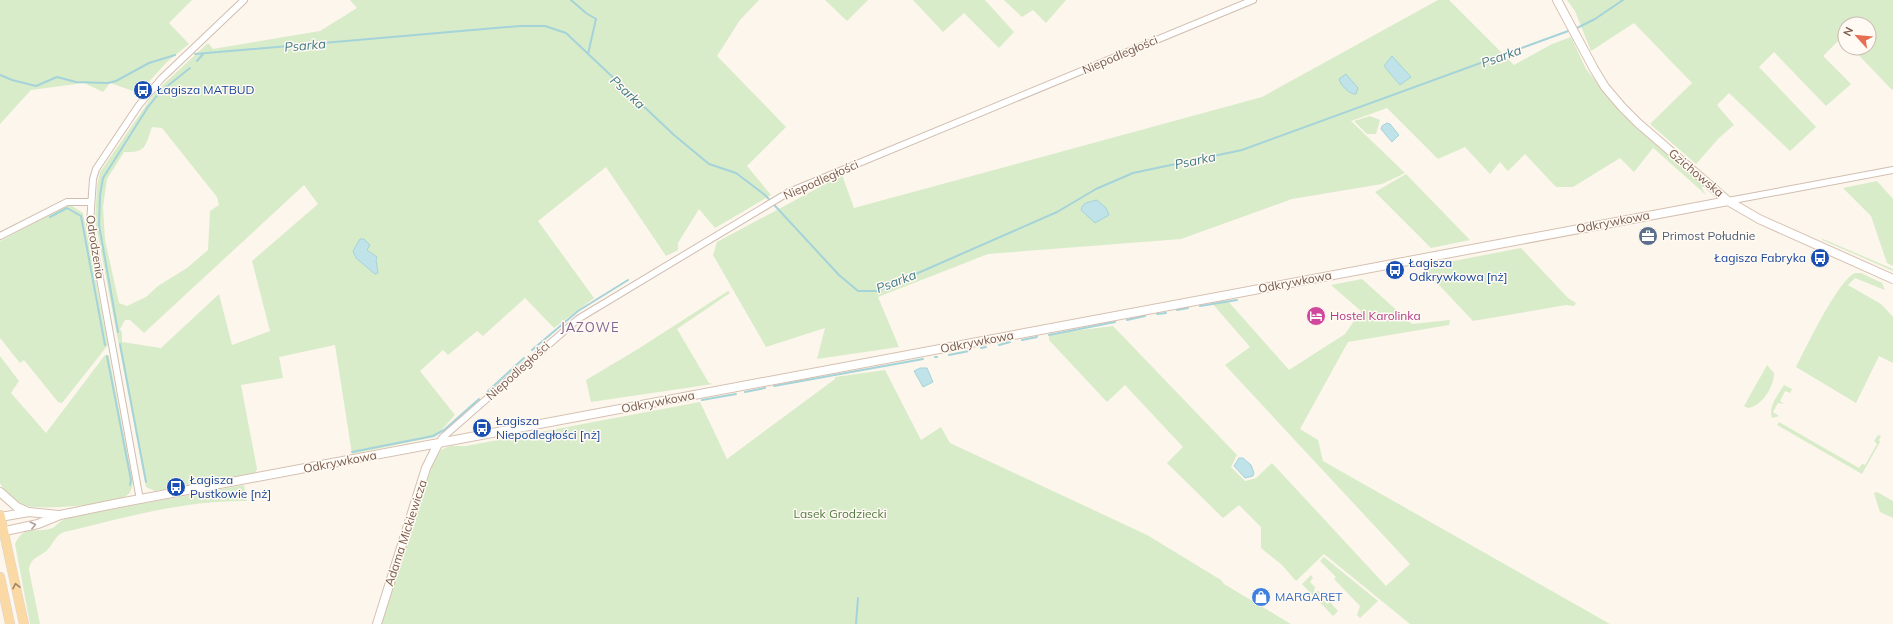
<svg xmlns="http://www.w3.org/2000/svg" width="1893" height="624" viewBox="0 0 1893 624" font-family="Mulish,sans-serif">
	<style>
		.green { fill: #d8ecc9; fill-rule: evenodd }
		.water { fill: #bfe3e8; stroke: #a5d3da }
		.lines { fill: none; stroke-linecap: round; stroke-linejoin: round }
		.stream { stroke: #a5d3da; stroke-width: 2 }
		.street-casing { stroke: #d1beb0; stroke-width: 8 }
		.secondary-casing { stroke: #d6c0b0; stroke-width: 10 }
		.primary-casing { stroke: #dad1cd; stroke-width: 10 }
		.street { stroke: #fff; stroke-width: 6 }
		.secondary { stroke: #fff; stroke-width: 8 }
		.primary { stroke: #fbd9a5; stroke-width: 9 }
		.oneway { stroke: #af9d94 }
		.oneway2 { stroke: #a18267 }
		.labels { text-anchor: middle; stroke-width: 3; stroke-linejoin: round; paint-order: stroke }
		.street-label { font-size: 12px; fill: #7a5c4d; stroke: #fffaf3 }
		.transit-label { font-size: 12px; fill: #164399; stroke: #fffaf3; text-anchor: start }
		.service-label { font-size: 12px; fill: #4e5e75; stroke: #fffaf3; text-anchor: start }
		.hotel-label { font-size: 12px; fill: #b23c85; stroke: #fffaf3; text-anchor: start }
		.park-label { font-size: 12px; fill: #537a41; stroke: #fffaf3 }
		.shop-label { font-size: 12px; fill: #366cbe; stroke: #fffaf3; text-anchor: start }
		.water-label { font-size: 13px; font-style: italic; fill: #437c86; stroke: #fffaf3 }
		.neighbourhood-label { font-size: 13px; letter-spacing: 1px; fill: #846695; stroke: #fffaf3 }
	</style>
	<rect width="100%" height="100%" fill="#fdf6ec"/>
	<path class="green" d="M 0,0 L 192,0 L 169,23 L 189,44 L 167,62 L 139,93 L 110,83 L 103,92 L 84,83 L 31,90 L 0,124 Z
		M 350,0 L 759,0 L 740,20 L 717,56 L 786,127 L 747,166 L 771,195 L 715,228 L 699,209 L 678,243 L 678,250 L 666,256 L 606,167 L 538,221 L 594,298 L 554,328 L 525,298 L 483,336 L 477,331 L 448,355 L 443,350 L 420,371 L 455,415 L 435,437 L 352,454 L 335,345 L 279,357 L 283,378 L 241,385 L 257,469 L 255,473 L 155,491 L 146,487 L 95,220 L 97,186 L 100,172 L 156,91 L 208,43 L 213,49 L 320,31 L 357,8 ZM 152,127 L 162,128 L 217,197 L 219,205 L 210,211 L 208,250 L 187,268 L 158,286 L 146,297 L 127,306 L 119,303 L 105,240 L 103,207 L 107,179 L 124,152 C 147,153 145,146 152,127 ZM 304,185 L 318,204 L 252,261 L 270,331 L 232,345 L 219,294 L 161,348 L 122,342 L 122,333 L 120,329 L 125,320 L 130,320 L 144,333 Z
		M 825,0 L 868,0 L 847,21 Z
		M 913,0 L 985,0 L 1014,32 L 999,48 L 964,13 L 943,32 Z
		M 1004,0 L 1066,0 L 1046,23 L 1033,10 L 1022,17 Z
		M 1438,0 L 1449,0 L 1514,65 L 1552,44 L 1571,37 L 1586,69 L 1621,113 L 1703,185 L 1702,188 L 1706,195 L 1650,145 L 1653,148 L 1634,172 L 1620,158 L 1573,187 L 1556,187 L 1525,154 L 1508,171 L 1500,162 L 1490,174 L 1465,147 L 1438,159 L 1387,108 L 1351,121 L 1405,173 L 1382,184 L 1292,199 L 1181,239 L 988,254 L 878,297 L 899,347 L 817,359 L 825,328 L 766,347 L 713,255 L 717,242 L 842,175 L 854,208 L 1262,97 Z
		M 1567,0 L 1893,0 L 1893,89 L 1892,90 L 1852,48 L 1869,48 L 1869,24 L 1845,24 L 1845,40 L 1842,37 L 1823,56 L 1851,84 L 1826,106 L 1774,52 L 1759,67 L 1816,127 L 1790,151 L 1729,93 L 1717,105 L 1734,125 L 1719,138 L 1696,164 L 1650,124 L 1692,83 L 1634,23 L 1591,51 L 1575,11 Z
		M 1370,116 L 1380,120 L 1376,134 L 1367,134 L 1354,121 Z
		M 1406,174 L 1470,240 L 1431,248 L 1375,192 Z
		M 1877,181 L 1893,199 L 1893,266 L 1887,263 L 1871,216 L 1843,188 Z
		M 69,204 L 83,213 L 108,345 L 62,403 L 58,402 L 24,360 L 20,363 L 0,338 L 0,241 Z
		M 1823,239 L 1893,269 L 1893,271 L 1829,243 L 1822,240 Z
		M 1521,248 L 1568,298 L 1576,303 L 1574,306 L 1566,305 L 1473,321 L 1422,267 Z
		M 1855,273 L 1861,273 L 1882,283 L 1885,290 L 1855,278 L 1848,285 L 1881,304 L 1893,317 L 1893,363 L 1879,356 L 1856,403 L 1796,367 C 1806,348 1838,280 1855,273 Z
		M 1362,279 L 1412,324 L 1450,320 L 1449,325 L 1348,342 L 1300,429 L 1318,440 L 1323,461 L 1610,624 L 1410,624 L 1324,554 L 1296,581 L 1282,565 L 1261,548 L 1261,527 L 1239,505 L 1223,518 L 1167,463 L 1183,447 L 1125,385 L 1107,402 L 1049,340 L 1049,334 L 1113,326 L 1237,455 L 1231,467 L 1245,481 L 1256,478 L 1272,463 L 1386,586 L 1410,564 L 1225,365 L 1250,347 L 1211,302 L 1227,300 L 1289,370 L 1345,334 L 1361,311 L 1331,285 Z
		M 728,291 L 730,293 L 677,329 L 709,383 L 713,384 L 591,402 L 586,380 L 638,349 Z
		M 105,355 L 109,356 L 133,483 C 132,488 131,493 126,496 C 111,505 42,510 25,506 C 14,503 5,493 0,483 L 0,356 L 19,381 L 11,393 L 46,433 Z
		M 1767,365 L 1774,373 C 1774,387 1762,406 1748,408 L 1744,406 Z
		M 885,370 L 921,440 L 941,427 L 950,443 L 1147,535 L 1221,580 L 1224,584 L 1291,624 L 380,624 L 432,466 L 441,450 L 450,446 L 466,446 L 700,402 L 727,459 L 835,379 L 835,377 Z
		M 1784,385 L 1792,389 L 1790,393 L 1785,391 L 1780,401 L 1784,404 L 1778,403 L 1773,412 L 1779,416 L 1772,418 C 1768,406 1778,395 1784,385 Z
		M 1779,422 L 1859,468 L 1862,464 L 1865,465 L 1877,444 L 1874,441 L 1878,435 L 1881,436 L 1879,440 L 1880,442 L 1862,474 L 1777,425 Z
		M 244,485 L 247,501 C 184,500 124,518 64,532 C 55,536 55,541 49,548 C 42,557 30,556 29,570 L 40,624 L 30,624 L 15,544 C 25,524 32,533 49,529 C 55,528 57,524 61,521 C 64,519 67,518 70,517 Z
		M 1877,492 L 1893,501 L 1893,518 L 1880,512 L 1874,493 Z
		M 1324,557 L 1378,601 L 1360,618 L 1357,615 L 1360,606 L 1334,579 L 1336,577 L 1320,561 Z
		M 1311,575 L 1313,578 L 1310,582 L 1315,587 L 1314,592 L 1318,591 L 1321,593 L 1319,595 L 1327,604 L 1330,602 L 1338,611 L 1333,616 L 1302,584 Z"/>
	<path class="water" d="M 1392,56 L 1411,77 L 1400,85 L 1384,66 Z
		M 1346,74 L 1358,88 L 1356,94 C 1350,95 1341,86 1339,79 Z
		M 1387,123 L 1390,124 L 1399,135 L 1392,142 L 1381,129 L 1382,126 Z
		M 1097,200 L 1106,208 L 1109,215 L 1095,223 L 1081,210 C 1082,202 1090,202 1097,200 Z
		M 360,239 L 364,239 L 370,245 L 367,250 L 377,257 L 376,260 L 378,273 L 375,274 L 356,258 L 353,251 Z
		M 920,368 L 927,368 L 933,382 L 923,387 L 914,371 Z
		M 1239,458 L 1243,458 L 1251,465 L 1254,473 L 1253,476 L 1245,478 L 1234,466 Z"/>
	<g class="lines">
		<path class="stream" d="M 571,0 L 586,13 L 596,19 L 588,54
			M 1575,29 L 1595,19 L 1623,0
			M 195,54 L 520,26 L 545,26 L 566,33 L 674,135 L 709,164 L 736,173 L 765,195 L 839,275 L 858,291 L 877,291 L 1057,212 L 1096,189 L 1133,173 L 1242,150 L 1571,30
			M 197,61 L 203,54
			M 0,75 L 12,80 L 36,86 L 57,77 L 76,82 L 108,83 L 116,81 L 149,63 L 175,55
			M 50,217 L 67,208 L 81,216 L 105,345
			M 1200,306 L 1237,300
			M 1177,310 L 1188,308
			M 1157,314 L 1166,313
			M 1127,320 L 1145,316
			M 118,332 L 99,225 L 100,195 L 103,178 L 148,107 L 160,92 L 190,68
			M 1049,335 L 1115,322
			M 1022,340 L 1037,337
			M 120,344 L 146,482
			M 999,345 L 1010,342
			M 981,348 L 986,347
			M 532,350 L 578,311 L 628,280
			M 949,355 L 969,351
			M 107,356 L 131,480 L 130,485
			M 935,357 L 937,357
			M 774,386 L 923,359
			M 488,391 L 524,358
			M 745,392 L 765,388
			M 702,400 L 736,394
			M 352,452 L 433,436 L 444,430 L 479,399
			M 856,624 L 858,598"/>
		<g class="street-casing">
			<path id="street" d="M 1728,201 L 1893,170
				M 0,236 L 67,202 L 90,202
				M 438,444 L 442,438 L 578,319 L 789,192 L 1253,0
				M 140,500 L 90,223 L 93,179 L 96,169 L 139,105 L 161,79 L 244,0"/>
		</g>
		<g class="secondary-casing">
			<path id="secondary" d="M 1557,0 L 1594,69 L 1605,87 L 1622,107 L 1638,123 L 1728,201 L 1759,219 L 1893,279
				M 0,492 L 17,507 L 28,512
				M 0,517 L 29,512 L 58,515
				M 0,532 L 38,524 L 60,515 L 119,503 L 1728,201
				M 377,624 L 426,468 L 438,444"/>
		</g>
		<g class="primary-casing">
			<path id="primary" d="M 0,515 L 24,624
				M 0,577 L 10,624"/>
		</g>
		<use href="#street" class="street"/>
		<use href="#secondary" class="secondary"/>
		<use href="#primary" class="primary"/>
	</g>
	<defs><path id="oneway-chevron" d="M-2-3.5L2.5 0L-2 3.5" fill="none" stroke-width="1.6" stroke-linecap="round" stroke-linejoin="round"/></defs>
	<use class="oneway" href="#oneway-chevron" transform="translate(33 525) rotate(-14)"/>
	<use class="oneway2" href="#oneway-chevron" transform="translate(16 586) rotate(-102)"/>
	<defs>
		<g id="bus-disc" transform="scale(1)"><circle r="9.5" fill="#1a4fb4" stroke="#fffaf3"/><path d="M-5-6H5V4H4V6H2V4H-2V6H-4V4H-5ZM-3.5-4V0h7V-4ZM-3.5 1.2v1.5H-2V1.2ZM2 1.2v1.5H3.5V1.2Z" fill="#fff"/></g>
		<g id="office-disc" transform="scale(1)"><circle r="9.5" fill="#5c6f8a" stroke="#fffaf3"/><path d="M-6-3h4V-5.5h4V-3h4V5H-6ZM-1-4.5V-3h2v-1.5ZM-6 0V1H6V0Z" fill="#fff"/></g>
		<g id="hotel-disc" transform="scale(1)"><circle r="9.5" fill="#d1479c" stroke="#fffaf3"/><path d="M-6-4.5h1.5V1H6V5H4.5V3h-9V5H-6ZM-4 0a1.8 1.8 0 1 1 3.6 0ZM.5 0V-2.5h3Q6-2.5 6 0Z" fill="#fff"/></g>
		<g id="shop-disc" transform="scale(1)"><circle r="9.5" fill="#3f7fe0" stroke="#fffaf3"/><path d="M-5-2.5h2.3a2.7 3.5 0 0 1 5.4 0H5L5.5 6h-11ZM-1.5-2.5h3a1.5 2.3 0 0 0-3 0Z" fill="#fff"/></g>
	</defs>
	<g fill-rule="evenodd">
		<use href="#bus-disc" x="143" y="90"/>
		<use href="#office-disc" x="1648" y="236"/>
		<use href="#bus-disc" x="1820" y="258"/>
		<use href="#bus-disc" x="1395" y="270"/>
		<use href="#hotel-disc" x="1316" y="316"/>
		<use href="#bus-disc" x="482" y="428"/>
		<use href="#bus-disc" x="176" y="487"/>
		<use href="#shop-disc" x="1261" y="597"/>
	</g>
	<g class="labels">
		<g class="street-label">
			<text transform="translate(1120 55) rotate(-23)" y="4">Niepodległości</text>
			<text transform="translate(1696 173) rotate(40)" y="4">Gzichowska</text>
			<text transform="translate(821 180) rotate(-24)" y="4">Niepodległości</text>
			<text transform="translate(1613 222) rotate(-11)" y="4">Odkrywkowa</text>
			<text transform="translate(95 247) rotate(81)" y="4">Odrodzenia</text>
			<text transform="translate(1295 282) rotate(-11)" y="4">Odkrywkowa</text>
			<text transform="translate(977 342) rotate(-11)" y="4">Odkrywkowa</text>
			<text transform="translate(518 371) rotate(-42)" y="4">Niepodległości</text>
			<text transform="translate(658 402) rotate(-11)" y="4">Odkrywkowa</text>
			<text transform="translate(340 462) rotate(-11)" y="4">Odkrywkowa</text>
			<text transform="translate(406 533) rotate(-72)" y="4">Adama Mickiewicza</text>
		</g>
		<g class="transit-label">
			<text x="157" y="94">Łagisza MATBUD</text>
			<text x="1806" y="262" text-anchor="end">Łagisza Fabryka</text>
			<text x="1409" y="267">Łagisza<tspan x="1409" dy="14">Odkrywkowa [nż]</tspan></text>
			<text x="496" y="425">Łagisza<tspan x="496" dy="14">Niepodległości [nż]</tspan></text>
			<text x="190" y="484">Łagisza<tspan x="190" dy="14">Pustkowie [nż]</tspan></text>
		</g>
		<g class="service-label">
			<text x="1662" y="240">Primost Południe</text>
		</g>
		<g class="hotel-label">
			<text x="1330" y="320">Hostel Karolinka</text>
		</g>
		<g class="park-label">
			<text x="840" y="518">Lasek Grodziecki</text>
		</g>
		<g class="shop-label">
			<text x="1275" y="601">MARGARET</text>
		</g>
		<g class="water-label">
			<text transform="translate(305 45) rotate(-5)" y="5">Psarka</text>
			<text transform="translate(1501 56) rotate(-20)" y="5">Psarka</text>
			<text transform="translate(628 92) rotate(43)" y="5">Psarka</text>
			<text transform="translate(1195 160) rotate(-12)" y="5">Psarka</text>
			<text transform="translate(896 281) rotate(-21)" y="5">Psarka</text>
		</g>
		<g class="neighbourhood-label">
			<text x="590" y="332">JAZOWE</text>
		</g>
	</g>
	<g transform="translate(1857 36) rotate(297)"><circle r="19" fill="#fffaf3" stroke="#cabbb1"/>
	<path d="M0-3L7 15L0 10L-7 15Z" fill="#e76f51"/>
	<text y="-6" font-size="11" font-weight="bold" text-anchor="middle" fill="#7a5c4d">N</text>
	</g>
</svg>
